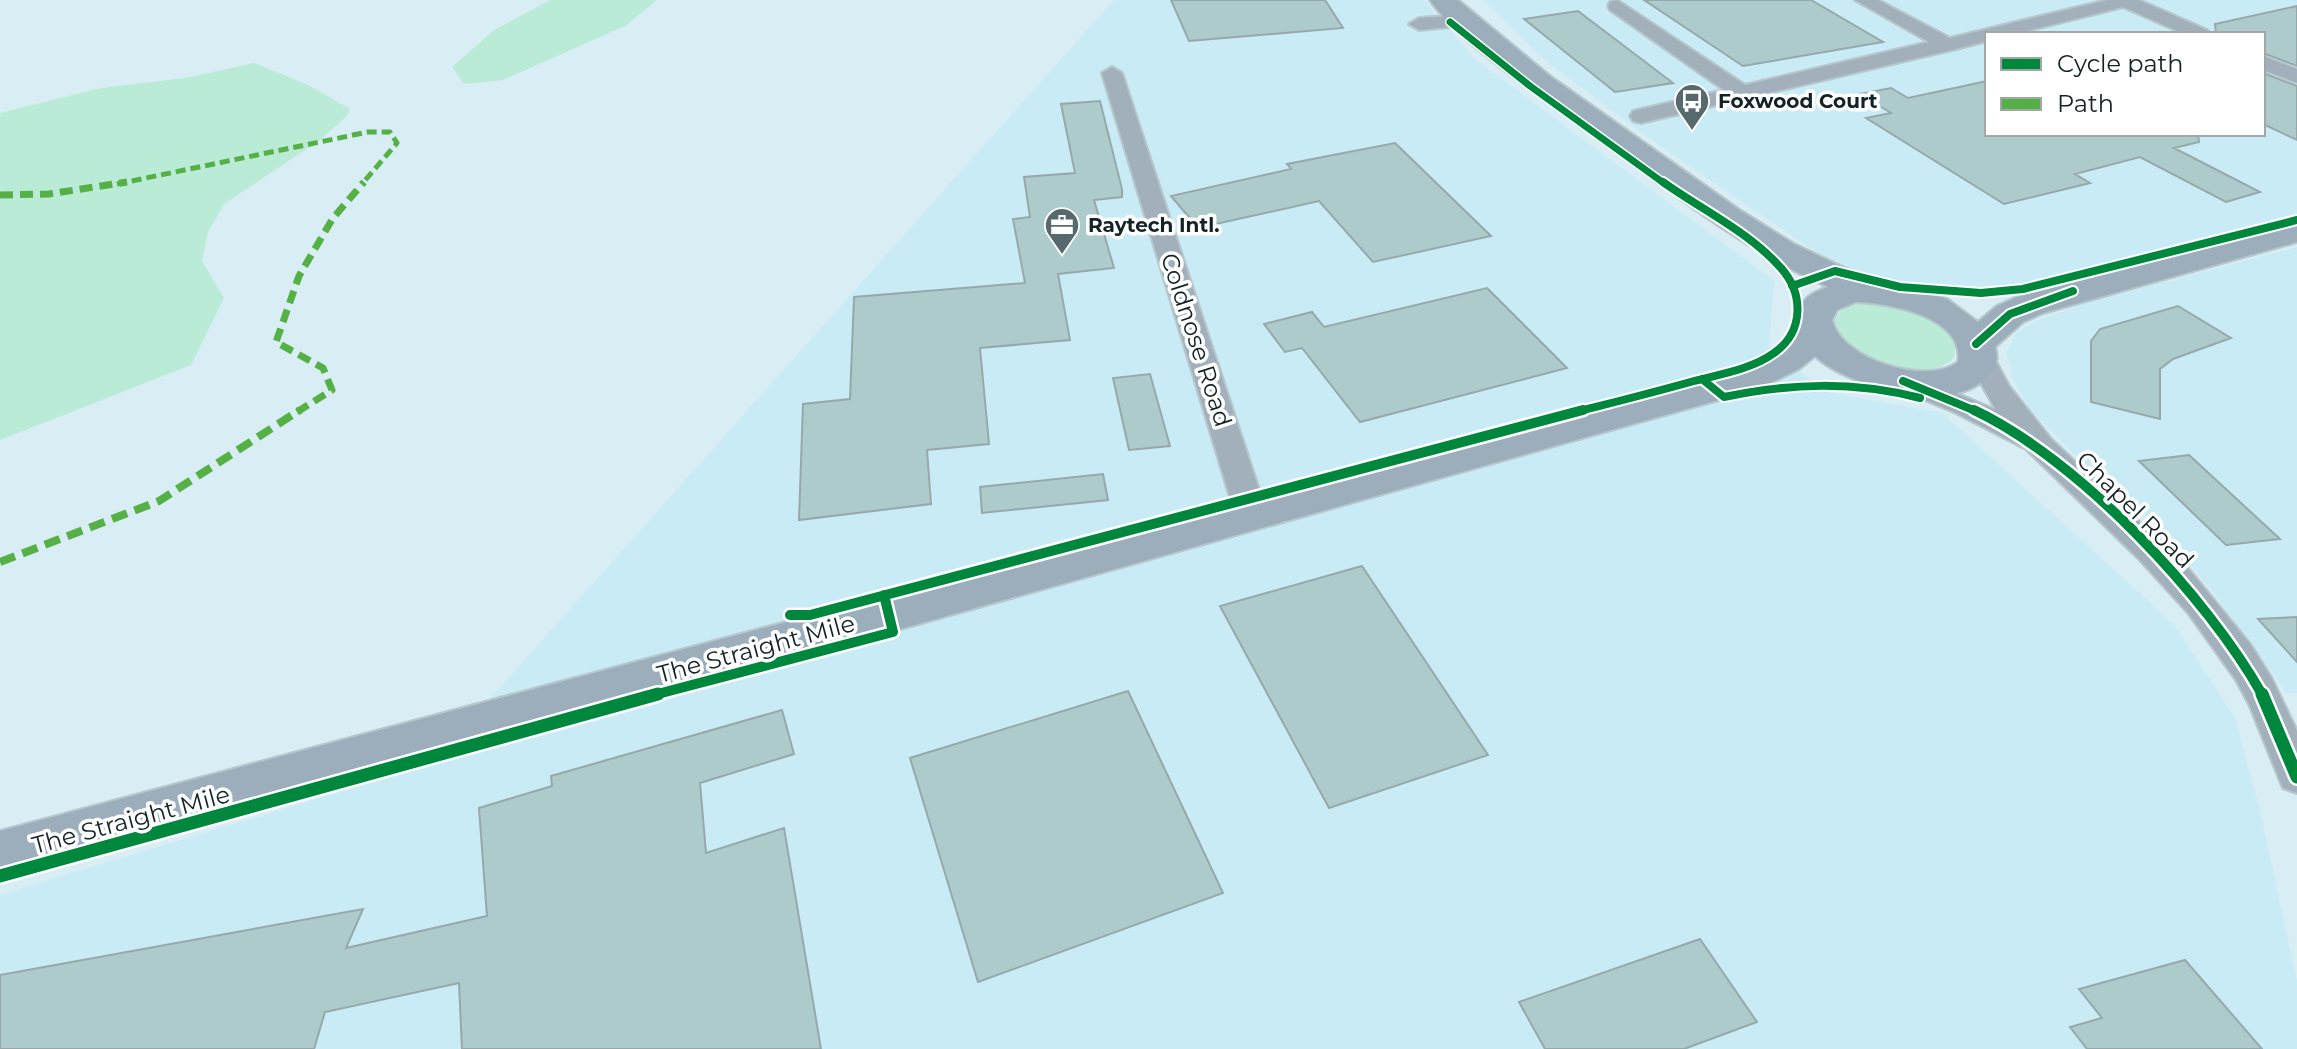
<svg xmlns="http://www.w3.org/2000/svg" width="2297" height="1049" viewBox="0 0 2297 1049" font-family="Montserrat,sans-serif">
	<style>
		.built { fill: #c8ebf6; fill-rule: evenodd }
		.green { fill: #b9ebd7 }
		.building { fill: #aecbcc; stroke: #97a8aa; stroke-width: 2 }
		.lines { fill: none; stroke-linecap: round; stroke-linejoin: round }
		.street-casing { stroke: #b7c8cc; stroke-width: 4 }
		.secondary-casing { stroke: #b7c8cc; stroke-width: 4 }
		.street { fill: #a2b0bc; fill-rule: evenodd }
		.secondary { fill: #9caebc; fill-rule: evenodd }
		.quiet-far2 { stroke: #55b145; stroke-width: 5; stroke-dasharray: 10 5; stroke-linecap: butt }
		.quiet-far1 { stroke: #55b145; stroke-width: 7; stroke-dasharray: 13 7; stroke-linecap: butt }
		.quiet { stroke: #55b145; stroke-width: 8; stroke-dasharray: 16 8; stroke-linecap: butt }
		.cycleway-far3-casing { stroke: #fff; stroke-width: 10 }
		.cycleway-far2-casing { stroke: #fff; stroke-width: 12 }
		.cycleway-far1-casing { stroke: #fff; stroke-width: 15 }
		.cycleway-casing { stroke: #fff; stroke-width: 18 }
		.cycleway-far3 { stroke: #00873e; stroke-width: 7 }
		.cycleway-far2 { stroke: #00873e; stroke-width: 8 }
		.cycleway-far1 { stroke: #00873e; stroke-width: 10 }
		.cycleway { stroke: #00873e; stroke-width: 13 }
		.labels { text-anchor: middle; stroke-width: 7; stroke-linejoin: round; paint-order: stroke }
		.far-poi-label { font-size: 20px; font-weight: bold; fill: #132226; stroke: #fff; text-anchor: start }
		.street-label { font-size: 24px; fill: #132226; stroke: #fff }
	</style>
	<rect width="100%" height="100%" fill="#d8edf4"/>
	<path class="built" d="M 1114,0 L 1424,0 L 1476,60 L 1774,281 L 1769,345 L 1825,392 L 1942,413 L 2174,625 L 2235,718 L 2261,815 L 2297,982 L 2297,1049 L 0,1049 L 0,895 L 432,764 Z
		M 1483,0 L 2297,0 L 2297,213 L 2014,288 L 1952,287 L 1893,282 L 1860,274 L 1834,264 L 1660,146 L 1551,65 ZM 1987,34 L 2263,34 L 2263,134 L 1987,134 Z
		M 2297,247 L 2297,693 L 2287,693 L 2209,587 L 2156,524 L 2071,451 L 2031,410 L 2013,379 L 2007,352 L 2016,333 L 2035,321 L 2094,301 Z"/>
	<path class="green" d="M 550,0 L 657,0 L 625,26 L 503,80 L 464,84 L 452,67 L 493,31 Z
		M 254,63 L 308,85 L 350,109 L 347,116 L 320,140 L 224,204 L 208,232 L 202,261 L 224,298 L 191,365 L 0,440 L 0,113 L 101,88 L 186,78 Z
		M 1866,302 C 1900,304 1934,312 1955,342 L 1954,358 C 1925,387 1840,361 1833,321 L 1844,307 Z"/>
	<path class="building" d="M 1171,0 L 1325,0 L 1343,28 L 1189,41 Z
		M 1644,0 L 1811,0 L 1883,42 L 1743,66 Z
		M 2297,6 L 2297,66 L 2263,53 L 2263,34 L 2216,34 L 2215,24 Z
		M 1578,11 L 1673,83 L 1615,92 L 1524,19 Z
		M 2263,73 L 2297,86 L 2297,140 L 2263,124 Z
		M 1987,81 L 1987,134 L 2198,134 L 2199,142 L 2174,148 L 2260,192 L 2226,202 L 2140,157 L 2075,174 L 2090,183 L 2004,204 L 1866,118 L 1891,113 L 1860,94 L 1891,88 L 1908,98 Z
		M 1100,101 L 1122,189 L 1122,197 L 1094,200 L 1114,268 L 1058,274 L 1070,340 L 980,348 L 989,444 L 927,450 L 931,504 L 799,520 L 803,404 L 850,399 L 854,297 L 1025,283 L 1013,219 L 1030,217 L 1024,177 L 1075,173 L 1061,104 Z
		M 1395,143 L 1491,236 L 1373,262 L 1319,201 L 1198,228 L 1171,196 L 1291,169 L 1287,164 Z
		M 1487,288 L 1567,368 L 1360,422 L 1302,348 L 1285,352 L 1264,324 L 1312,312 L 1324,327 Z
		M 2178,306 L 2231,338 L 2173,359 L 2160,369 L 2160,419 L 2091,402 L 2091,341 L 2100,329 Z
		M 1150,374 L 1170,446 L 1129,450 L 1113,378 Z
		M 2189,455 L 2280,539 L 2226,545 L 2139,461 Z
		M 1103,474 L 1108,500 L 982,513 L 980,487 Z
		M 1362,566 L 1488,755 L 1329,808 L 1220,606 Z
		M 2297,617 L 2297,662 L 2258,619 Z
		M 1128,691 L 1223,893 L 978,982 L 910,758 Z
		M 782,710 L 794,754 L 700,783 L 706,853 L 784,828 L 821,1049 L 462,1049 L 459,983 L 325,1012 L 314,1049 L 0,1049 L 0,975 L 363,909 L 346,948 L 487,916 L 479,808 L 552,786 L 551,776 Z
		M 1700,939 L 1757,1022 L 1684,1049 L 1545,1049 L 1519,1002 Z
		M 2185,960 L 2262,1049 L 2087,1049 L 2070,1027 L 2102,1018 L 2079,989 Z"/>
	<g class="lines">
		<g class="street-casing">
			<path id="street" d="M 1617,0 L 1745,85 L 1929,42 L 1855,0 L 1878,0 L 1950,38 L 2107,0 L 2139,0 L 2207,30 L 2210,34 L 2184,34 L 2123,7 L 2015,34 L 1987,34 L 1987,41 L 1956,49 L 1641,123 L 1633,121 L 1630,116 L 1633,111 L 1724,90 L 1610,10 L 1608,6 L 1610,2 Z
				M 1464,15 L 1471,17 L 1474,21 L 1471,25 L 1419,30 L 1409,24 L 1419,18 Z
				M 2263,56 L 2297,69 L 2297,83 L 2263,70 Z
				M 1112,67 L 1122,73 L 1267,514 L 1262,522 L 1251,525 L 1240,522 L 1235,514 L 1102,73 Z
				M 1979,346 L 1989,349 L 2009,386 L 2051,439 L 2187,567 L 2250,644 L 2271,677 L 2297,731 L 2297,793 L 2283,788 L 2249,704 L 2236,680 L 2189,614 L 2138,558 L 2026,449 L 1954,412 L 1893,387 L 1889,381 L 1893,375 L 1903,372 L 1913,375 L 1996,410 L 1965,355 L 1969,349 Z"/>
		</g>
		<g class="secondary-casing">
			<path id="secondary" d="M 1430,0 L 1458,0 L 1551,77 L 1738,209 L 1794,244 L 1855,273 L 1947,299 L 1978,322 L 1997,306 L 2017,297 L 2297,222 L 2297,242 L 2043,313 L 2023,322 L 1995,347 C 1999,359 1996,366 1988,375 C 1957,417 1847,387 1815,356 L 1799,369 L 1758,389 L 0,881 L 0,831 L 1730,371 C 1750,363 1776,355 1790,338 C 1806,318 1787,301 1828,287 C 1735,246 1656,180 1574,121 C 1533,91 1458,41 1430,0 ZM 1856,302 C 1888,303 1965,316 1958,362 C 1926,386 1842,360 1832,320 L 1837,310 Z"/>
		</g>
		<use href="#street" class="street"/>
		<use href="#secondary" class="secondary"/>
		<path class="quiet-far2" d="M 117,184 L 368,132 L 390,132 L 397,143 L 362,184"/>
		<path class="quiet-far1" d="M 0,195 L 49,194 L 127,182
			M 297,412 L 332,390 L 323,368 L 276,342 L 299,276 L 333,218 L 364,182"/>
		<path class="quiet" d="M 0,562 L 159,501 L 300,410"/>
		<g class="cycleway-far3-casing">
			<path id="cycleway-far3" d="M 1450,22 L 1530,86 L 1665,184"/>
		</g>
		<g class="cycleway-far2-casing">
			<path id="cycleway-far2" d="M 1792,286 L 1835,271 L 1900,287 L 1981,293 L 2023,289 L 2297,220
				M 1976,344 L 2010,314 L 2073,291
				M 1702,379 L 1724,397 C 1791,383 1853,381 1920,398
				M 1903,381 L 1978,412
				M 1576,412 C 1615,402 1655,392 1694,381 C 1721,374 1752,369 1774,353 C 1804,332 1804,294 1781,268 C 1749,232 1702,210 1663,182"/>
		</g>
		<g class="cycleway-far1-casing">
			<path id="cycleway-far1" d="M 1974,410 C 2078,459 2207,596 2263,696
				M 790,615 L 810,615 L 1583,410
				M 650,696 L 893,632 L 884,595"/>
		</g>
		<g class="cycleway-casing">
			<path id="cycleway" d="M 2262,694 L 2297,777
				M 0,876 L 658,694"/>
		</g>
		<use href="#cycleway-far3" class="cycleway-far3"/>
		<use href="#cycleway-far2" class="cycleway-far2"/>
		<use href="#cycleway-far1" class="cycleway-far1"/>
		<use href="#cycleway" class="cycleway"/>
	</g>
	<defs>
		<g id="bus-pin" transform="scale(1.8)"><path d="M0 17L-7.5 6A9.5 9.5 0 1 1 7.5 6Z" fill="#58696e" stroke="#fff"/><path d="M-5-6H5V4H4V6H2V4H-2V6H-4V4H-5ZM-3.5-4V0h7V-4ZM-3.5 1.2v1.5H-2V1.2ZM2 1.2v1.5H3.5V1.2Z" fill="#fff"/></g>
		<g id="office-pin" transform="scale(1.8)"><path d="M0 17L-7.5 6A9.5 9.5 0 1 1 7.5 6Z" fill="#58696e" stroke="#fff"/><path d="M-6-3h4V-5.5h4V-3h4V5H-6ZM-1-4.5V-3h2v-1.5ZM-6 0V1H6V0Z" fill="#fff"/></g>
	</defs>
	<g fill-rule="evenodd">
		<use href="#bus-pin" x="1692" y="101"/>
		<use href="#office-pin" x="1062" y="225"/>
	</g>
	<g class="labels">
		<g class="far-poi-label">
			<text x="1718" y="108">Foxwood Court</text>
			<text x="1088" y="232">Raytech Intl.</text>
		</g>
		<g class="street-label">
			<text transform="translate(1196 340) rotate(72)" y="8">Coldnose Road</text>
			<text transform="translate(2135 510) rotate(45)" y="8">Chapel Road</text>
			<text transform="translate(756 649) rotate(-15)" y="8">The Straight Mile</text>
			<text transform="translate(131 820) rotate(-15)" y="8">The Straight Mile</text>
		</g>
	</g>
	<rect x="1985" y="32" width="280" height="104" fill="#ffffff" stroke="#a1a7a8" stroke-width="2"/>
	<rect x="2001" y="58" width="40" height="12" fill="#00873e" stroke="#a1a7a8" stroke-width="2"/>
	<text x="2057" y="72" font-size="24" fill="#132226">Cycle path</text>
	<rect x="2001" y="98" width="40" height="12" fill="#55b145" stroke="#a1a7a8" stroke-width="2"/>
	<text x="2057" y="112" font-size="24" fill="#132226">Path</text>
</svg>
